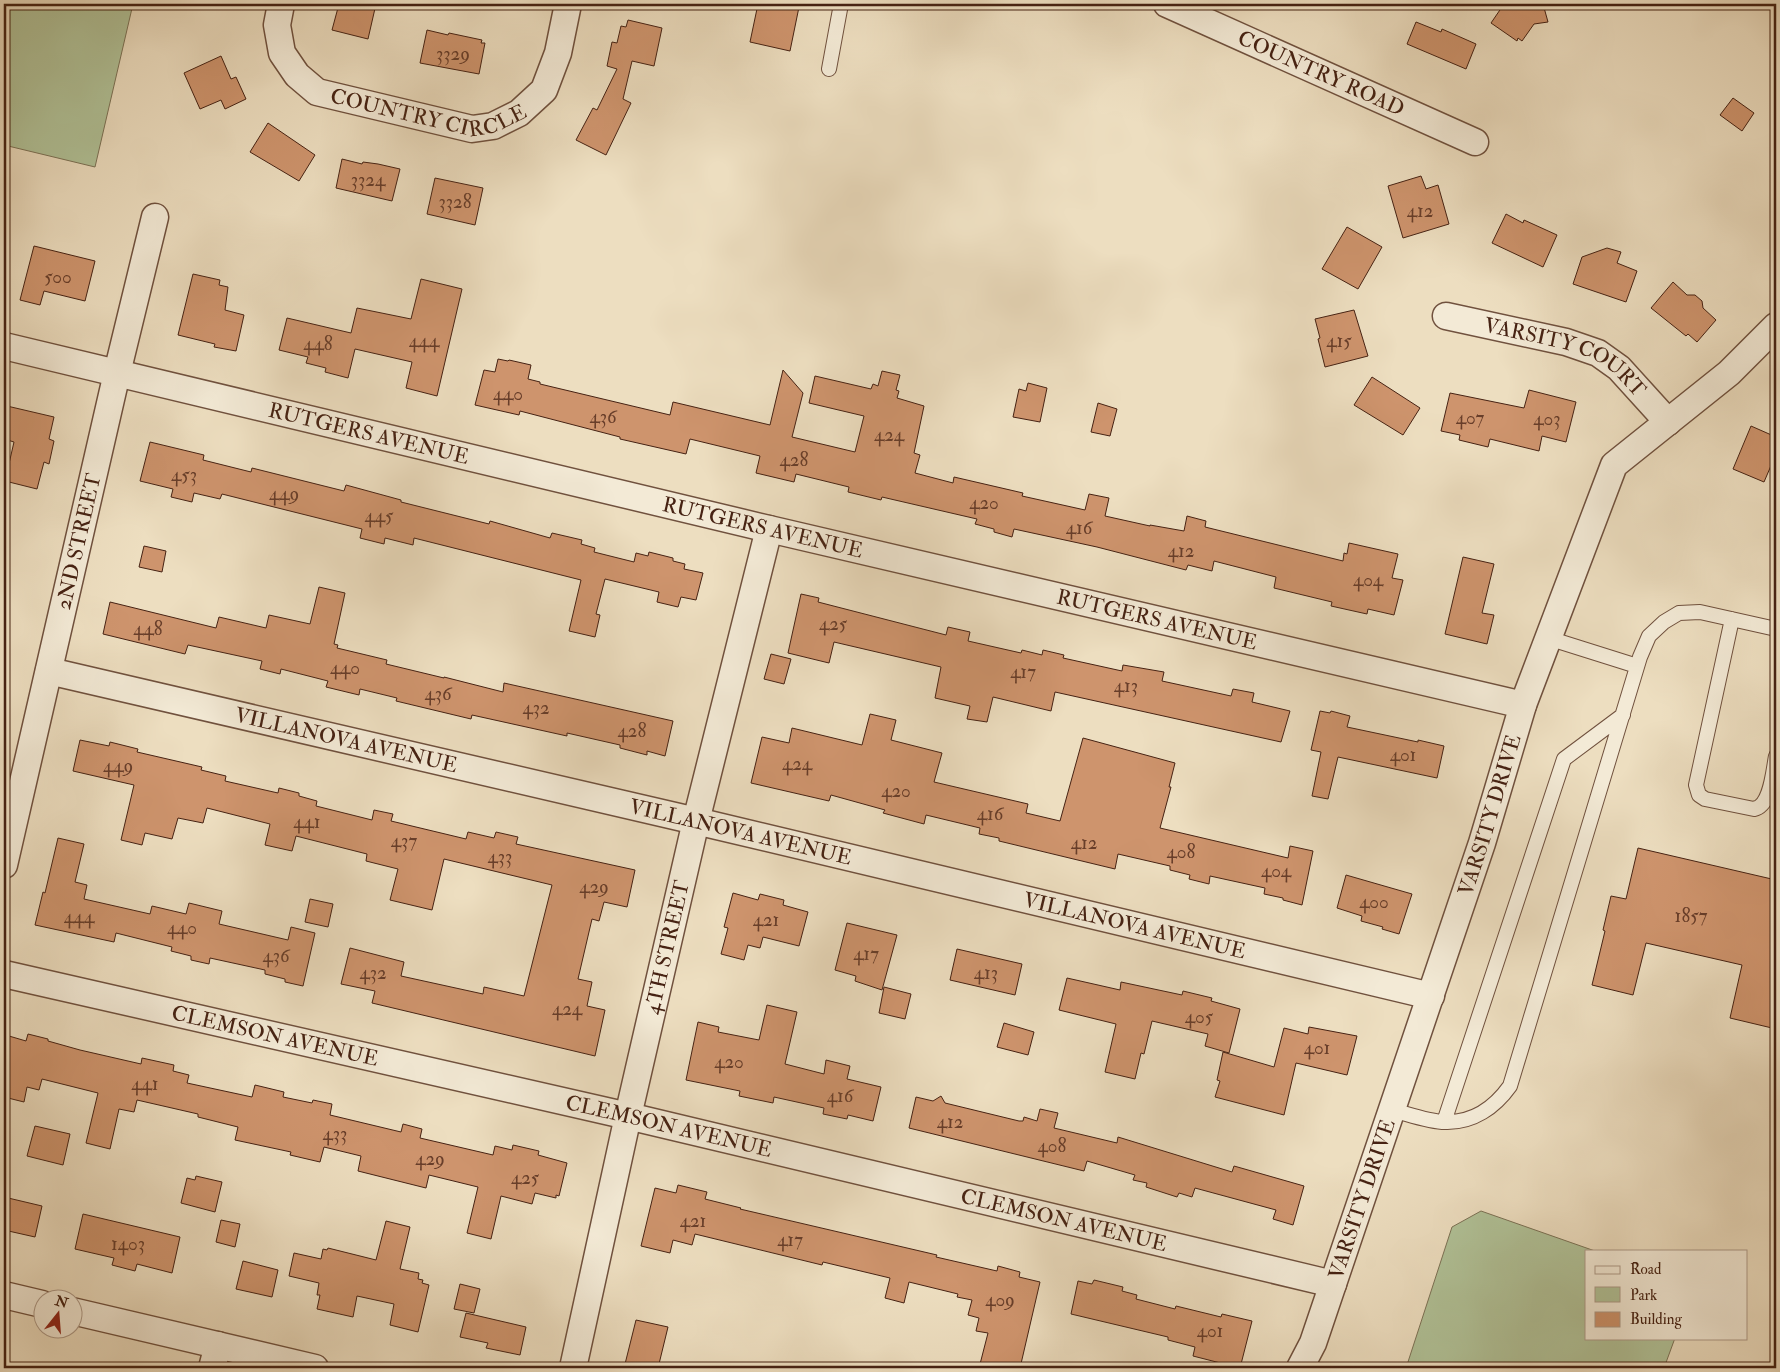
<svg xmlns="http://www.w3.org/2000/svg" width="1780" height="1372" viewBox="0 0 1780 1372" font-family="'IM FELL Double Pica',serif">
	<style>
		.green { fill: #b1c298; stroke: #7c7256 }
		.building { fill: #ce946d; stroke: #462213 }
		.lines { fill: none; stroke-linecap: round; stroke-linejoin: round }
		.service-casing { stroke: #70513e; stroke-width: 16 }
		.minor-casing { stroke: #70513e; stroke-width: 29 }
		.service { stroke: #f3ead6; stroke-width: 14 }
		.minor { stroke: #f3ead6; stroke-width: 26 }
		.labels { text-anchor: middle; stroke-width: 4; stroke-linejoin: round; paint-order: stroke }
		.number-label { font-size: 19px; fill: #683e2a }
		.street-label { font-size: 21px; fill: #462213; stroke: #f3ead6 }
	</style>
	<rect width="100%" height="100%" fill="#eddec0"/>
	<filter id="stains"><feTurbulence type="fractalNoise" baseFrequency=".004" numOctaves="4"/><feColorMatrix values="0 0 0 0 .2 0 0 0 0 .09 0 0 0 0 .02 0 0 0 .5 -.17"/></filter>
	<radialGradient id="worn" r=".72"><stop offset=".6" stop-color="#630" stop-opacity="0"/><stop offset="1" stop-color="#630" stop-opacity=".3"/></radialGradient>
	<path class="green" d="M 4,4 L 133,4 L 95,167 L 4,145 Z
		M 1481,1211 L 1595,1251 L 1586,1251 L 1586,1338 L 1675,1338 L 1664,1368 L 1406,1368 L 1452,1227 Z"/>
	<path class="building" d="M 339,4 L 376,4 L 368,39 L 332,30 Z
		M 758,4 L 782,4 L 799,7 L 790,51 L 750,42 Z
		M 1504,4 L 1543,4 L 1548,22 L 1534,24 L 1522,41 L 1518,38 L 1517,41 L 1491,23 Z
		M 628,20 L 662,28 L 654,66 L 632,61 L 623,99 L 631,103 L 606,155 L 576,140 L 593,108 L 597,110 L 617,69 L 607,66 L 612,42 L 617,43 L 621,26 L 626,27 Z
		M 1416,22 L 1441,32 L 1442,29 L 1476,44 L 1466,69 L 1407,44 Z
		M 427,30 L 448,35 L 449,33 L 482,40 L 481,43 L 485,43 L 479,74 L 420,63 Z
		M 221,56 L 231,79 L 236,77 L 246,99 L 225,109 L 221,100 L 200,109 L 184,73 Z
		M 1733,98 L 1754,113 L 1742,131 L 1720,115 Z
		M 268,123 L 315,155 L 299,181 L 250,152 Z
		M 342,159 L 362,164 L 363,162 L 378,164 L 400,169 L 392,201 L 336,188 Z
		M 1421,176 L 1426,189 L 1438,185 L 1449,224 L 1403,238 L 1388,186 Z
		M 435,178 L 483,188 L 475,225 L 427,214 Z
		M 1506,214 L 1523,223 L 1524,220 L 1557,235 L 1543,267 L 1492,243 Z
		M 1347,227 L 1382,247 L 1358,289 L 1322,269 Z
		M 34,246 L 95,261 L 85,301 L 44,291 L 40,305 L 20,300 Z
		M 1607,248 L 1621,252 L 1617,263 L 1637,271 L 1626,302 L 1573,284 L 1582,257 Z
		M 193,274 L 220,280 L 219,285 L 228,287 L 225,310 L 244,315 L 236,351 L 214,347 L 215,344 L 178,335 Z
		M 421,279 L 462,289 L 437,396 L 406,388 L 412,362 L 355,349 L 348,378 L 325,372 L 326,368 L 306,363 L 308,357 L 279,350 L 287,318 L 351,333 L 357,308 L 411,319 Z
		M 1673,282 L 1687,295 L 1695,295 L 1702,301 L 1703,308 L 1716,320 L 1697,342 L 1688,334 L 1686,336 L 1651,308 Z
		M 1354,310 L 1368,356 L 1325,367 L 1318,339 L 1320,338 L 1315,319 Z
		M 498,359 L 508,361 L 509,360 L 531,365 L 528,379 L 540,382 L 540,384 L 670,415 L 673,402 L 770,425 L 783,370 L 803,393 L 792,437 L 855,452 L 864,416 L 809,403 L 815,376 L 871,389 L 873,384 L 878,386 L 882,371 L 900,375 L 896,390 L 899,391 L 897,398 L 924,406 L 914,453 L 920,455 L 915,473 L 953,483 L 954,477 L 1023,493 L 1022,496 L 1085,510 L 1089,494 L 1109,498 L 1105,516 L 1150,526 L 1150,525 L 1184,531 L 1187,516 L 1206,521 L 1205,527 L 1343,561 L 1344,553 L 1347,554 L 1349,543 L 1398,554 L 1392,578 L 1403,580 L 1394,615 L 1368,609 L 1367,614 L 1331,606 L 1332,602 L 1274,588 L 1276,577 L 1214,561 L 1212,571 L 1188,565 L 1186,570 L 1097,547 L 1014,529 L 1012,537 L 994,532 L 994,529 L 975,524 L 977,519 L 882,497 L 881,500 L 848,492 L 849,487 L 796,474 L 794,482 L 756,473 L 760,456 L 690,439 L 686,454 L 620,439 L 620,437 L 520,411 L 519,415 L 475,405 L 484,370 L 495,372 Z
		M 1372,377 L 1420,408 L 1403,435 L 1354,405 Z
		M 1028,383 L 1047,388 L 1040,422 L 1013,417 L 1019,389 L 1026,391 Z
		M 1529,390 L 1576,402 L 1566,442 L 1542,436 L 1539,451 L 1490,439 L 1488,447 L 1459,440 L 1460,435 L 1441,431 L 1450,393 L 1524,408 Z
		M 1098,403 L 1117,409 L 1110,436 L 1091,432 Z
		M 7,406 L 54,417 L 49,439 L 54,441 L 49,464 L 44,462 L 37,489 L 5,481 L 14,442 L 4,439 L 4,421 Z
		M 1751,426 L 1776,437 L 1776,454 L 1764,482 L 1733,469 Z
		M 150,442 L 204,455 L 203,460 L 251,472 L 252,468 L 344,491 L 346,485 L 401,500 L 401,502 L 489,524 L 490,521 L 550,538 L 552,533 L 582,540 L 581,544 L 595,548 L 594,552 L 634,562 L 636,553 L 648,556 L 649,552 L 673,558 L 673,561 L 685,564 L 684,569 L 703,573 L 696,600 L 681,597 L 678,607 L 657,602 L 659,592 L 605,579 L 596,614 L 600,615 L 595,637 L 569,631 L 581,580 L 414,538 L 413,545 L 385,538 L 384,544 L 360,538 L 362,529 L 222,494 L 220,499 L 194,493 L 192,502 L 171,497 L 173,489 L 140,481 Z
		M 144,546 L 166,551 L 162,572 L 139,567 Z
		M 1463,557 L 1494,564 L 1482,613 L 1494,615 L 1487,644 L 1445,634 Z
		M 319,587 L 345,593 L 334,644 L 338,645 L 337,648 L 387,660 L 386,664 L 444,678 L 444,677 L 503,692 L 504,683 L 673,721 L 665,756 L 647,751 L 647,755 L 620,748 L 620,745 L 567,733 L 567,736 L 472,715 L 471,719 L 396,701 L 397,698 L 360,689 L 359,695 L 326,687 L 328,681 L 281,669 L 280,674 L 260,669 L 262,661 L 188,645 L 185,654 L 103,634 L 110,602 L 216,628 L 219,617 L 266,628 L 269,615 L 310,624 Z
		M 801,594 L 819,598 L 818,602 L 946,635 L 948,627 L 970,632 L 968,641 L 1021,653 L 1022,650 L 1042,655 L 1043,650 L 1064,655 L 1063,658 L 1122,671 L 1123,665 L 1164,672 L 1162,681 L 1231,696 L 1233,689 L 1254,693 L 1252,702 L 1290,711 L 1281,742 L 1055,692 L 1051,711 L 993,697 L 987,722 L 967,719 L 970,706 L 935,698 L 941,667 L 834,642 L 829,663 L 788,653 Z
		M 771,654 L 791,659 L 784,684 L 764,679 Z
		M 1320,711 L 1330,713 L 1331,711 L 1350,716 L 1347,727 L 1418,742 L 1418,740 L 1444,746 L 1437,778 L 1338,757 L 1328,799 L 1312,796 L 1321,752 L 1311,750 Z
		M 870,714 L 896,720 L 891,740 L 942,753 L 934,782 L 1028,804 L 1026,813 L 1060,821 L 1083,738 L 1175,763 L 1169,787 L 1171,787 L 1160,828 L 1288,858 L 1290,846 L 1313,851 L 1302,905 L 1283,900 L 1283,898 L 1264,894 L 1265,888 L 1210,876 L 1209,884 L 1189,879 L 1190,875 L 1170,870 L 1170,866 L 1118,854 L 1115,869 L 999,841 L 999,838 L 979,834 L 980,828 L 926,815 L 924,824 L 883,813 L 885,810 L 831,795 L 829,801 L 751,783 L 762,737 L 789,743 L 792,728 L 862,745 Z
		M 80,740 L 109,746 L 110,742 L 138,749 L 137,752 L 202,767 L 201,770 L 226,776 L 225,781 L 278,793 L 279,788 L 299,793 L 299,796 L 317,801 L 316,806 L 372,820 L 374,810 L 393,814 L 391,821 L 466,839 L 468,832 L 494,838 L 496,832 L 518,837 L 516,844 L 635,870 L 627,907 L 604,902 L 599,921 L 592,919 L 578,979 L 592,982 L 587,1006 L 605,1010 L 595,1056 L 372,1003 L 375,991 L 341,984 L 350,948 L 404,962 L 401,976 L 483,994 L 484,987 L 524,996 L 552,885 L 444,859 L 432,910 L 390,900 L 398,869 L 366,861 L 367,854 L 296,836 L 292,851 L 265,845 L 270,824 L 207,808 L 203,823 L 178,818 L 172,839 L 145,833 L 142,845 L 121,840 L 134,785 L 73,771 Z
		M 58,838 L 84,844 L 75,882 L 87,885 L 84,899 L 150,914 L 152,906 L 186,914 L 189,903 L 222,911 L 219,924 L 288,940 L 291,927 L 315,933 L 303,986 L 285,982 L 285,979 L 265,974 L 265,970 L 210,958 L 209,964 L 191,960 L 191,956 L 171,951 L 172,947 L 116,933 L 114,942 L 35,925 L 43,892 L 45,893 Z
		M 1638,848 L 1776,880 L 1776,1010 L 1772,1028 L 1730,1018 L 1742,965 L 1646,943 L 1633,995 L 1592,985 L 1605,931 L 1603,930 L 1611,896 L 1626,899 Z
		M 1346,875 L 1412,894 L 1399,934 L 1382,929 L 1383,927 L 1361,921 L 1362,916 L 1337,908 Z
		M 733,893 L 758,900 L 760,894 L 784,900 L 783,905 L 808,912 L 799,946 L 763,937 L 760,948 L 748,945 L 744,960 L 721,954 L 728,928 L 724,927 Z
		M 310,899 L 333,904 L 328,927 L 305,922 Z
		M 847,923 L 897,935 L 882,990 L 855,981 L 856,976 L 835,970 Z
		M 957,949 L 1022,964 L 1015,995 L 950,980 Z
		M 1067,978 L 1120,990 L 1121,982 L 1182,995 L 1183,991 L 1212,998 L 1211,1001 L 1240,1009 L 1229,1053 L 1205,1046 L 1208,1034 L 1152,1021 L 1144,1054 L 1141,1053 L 1135,1079 L 1105,1072 L 1116,1024 L 1059,1010 Z
		M 884,987 L 911,994 L 905,1019 L 879,1013 Z
		M 767,1005 L 797,1012 L 785,1064 L 824,1074 L 826,1060 L 850,1066 L 847,1079 L 881,1087 L 873,1121 L 848,1115 L 847,1119 L 823,1114 L 824,1108 L 774,1097 L 773,1103 L 739,1096 L 740,1091 L 686,1080 L 698,1022 L 719,1027 L 718,1032 L 759,1040 Z
		M 1004,1023 L 1034,1032 L 1028,1055 L 997,1047 Z
		M 1309,1027 L 1357,1036 L 1347,1075 L 1296,1063 L 1284,1115 L 1215,1097 L 1220,1081 L 1217,1080 L 1223,1052 L 1274,1067 L 1284,1028 L 1308,1034 Z
		M 28,1034 L 48,1039 L 48,1041 L 80,1050 L 141,1064 L 142,1058 L 174,1065 L 173,1071 L 189,1075 L 187,1083 L 252,1097 L 255,1085 L 284,1092 L 283,1097 L 312,1103 L 313,1100 L 332,1104 L 330,1115 L 401,1132 L 403,1124 L 422,1129 L 420,1138 L 493,1155 L 495,1146 L 512,1150 L 513,1145 L 539,1151 L 538,1155 L 567,1163 L 559,1196 L 556,1195 L 556,1198 L 535,1193 L 532,1204 L 501,1196 L 491,1239 L 467,1233 L 478,1187 L 429,1175 L 426,1188 L 358,1171 L 361,1156 L 324,1147 L 320,1162 L 290,1155 L 291,1152 L 235,1140 L 238,1127 L 198,1117 L 198,1114 L 137,1100 L 134,1112 L 119,1109 L 110,1149 L 86,1143 L 98,1093 L 42,1079 L 39,1090 L 27,1087 L 24,1102 L 4,1097 L 4,1057 L 9,1036 L 26,1041 Z
		M 941,1096 L 945,1103 L 1019,1121 L 1023,1121 L 1024,1117 L 1037,1121 L 1040,1109 L 1058,1113 L 1054,1128 L 1117,1143 L 1118,1137 L 1232,1172 L 1234,1166 L 1304,1186 L 1293,1225 L 1273,1219 L 1276,1210 L 1195,1188 L 1192,1197 L 1179,1193 L 1177,1197 L 1146,1187 L 1147,1183 L 1133,1180 L 1135,1175 L 1087,1161 L 1084,1171 L 909,1128 L 916,1097 L 933,1101 Z
		M 35,1126 L 70,1134 L 63,1165 L 27,1156 Z
		M 196,1176 L 222,1182 L 215,1212 L 181,1203 L 187,1178 L 195,1180 Z
		M 678,1185 L 707,1192 L 705,1199 L 741,1208 L 740,1209 L 937,1255 L 936,1257 L 997,1271 L 998,1266 L 1020,1272 L 1019,1277 L 1040,1282 L 1020,1368 L 979,1368 L 988,1333 L 976,1331 L 979,1318 L 968,1315 L 972,1300 L 957,1297 L 958,1294 L 909,1282 L 904,1303 L 885,1298 L 890,1278 L 823,1262 L 822,1265 L 695,1234 L 692,1245 L 673,1240 L 670,1253 L 641,1246 L 655,1188 L 676,1193 Z
		M 4,1197 L 42,1206 L 35,1237 L 4,1230 Z
		M 83,1214 L 180,1237 L 172,1273 L 137,1264 L 135,1271 L 112,1265 L 114,1258 L 75,1249 Z
		M 221,1220 L 240,1224 L 235,1247 L 216,1242 Z
		M 386,1221 L 410,1227 L 400,1269 L 419,1273 L 418,1279 L 423,1280 L 422,1283 L 429,1285 L 418,1332 L 390,1325 L 394,1304 L 357,1296 L 353,1317 L 317,1309 L 320,1295 L 317,1295 L 319,1283 L 289,1276 L 294,1253 L 321,1259 L 323,1249 L 327,1250 L 328,1248 L 376,1260 Z
		M 243,1261 L 278,1270 L 272,1297 L 236,1289 Z
		M 1094,1280 L 1123,1287 L 1122,1291 L 1137,1295 L 1136,1299 L 1175,1309 L 1176,1306 L 1221,1317 L 1222,1314 L 1252,1321 L 1240,1368 L 1193,1356 L 1195,1347 L 1168,1340 L 1168,1337 L 1071,1314 L 1078,1281 L 1092,1284 Z
		M 460,1284 L 480,1289 L 474,1313 L 454,1309 Z
		M 466,1313 L 526,1327 L 520,1355 L 486,1348 L 488,1343 L 460,1337 Z
		M 636,1320 L 668,1327 L 658,1368 L 624,1368 Z"/>
	<g class="lines">
		<g class="service-casing">
			<path id="service" d="M 829,69 L 841,4
				M 1732,619 L 1696,785 L 1699,795 L 1705,799 L 1754,809 C 1771,806 1773,771 1776,756
				M 1548,638 L 1637,666
				M 1392,1110 C 1408,1114 1429,1122 1445,1122 C 1473,1123 1495,1107 1510,1086 L 1640,657 L 1649,636 L 1664,622 L 1679,613 L 1700,612 L 1776,629
				M 1444,1122 L 1564,759 L 1623,715"/>
		</g>
		<g class="minor-casing">
			<g id="minor">
				<path id="s1" d="M 281,4 L 277,25 L 282,53 L 297,75 L 317,92 L 472,129 L 493,126 L 519,113 L 544,90 L 558,53 L 568,4"/>
				<path id="s2" d="M 1167,4 L 1475,142"/>
				<path id="s3" d="M 1446,316 L 1566,342 L 1598,353 L 1619,368 L 1668,422"/>
				<path id="s4" d="M 4,346 L 769,529 L 1523,705"/>
				<path id="s5" d="M 49,671 L 696,821 L 1431,996"/>
				<path id="s6" d="M 4,865 L 117,373 L 155,217"/>
				<path id="s7" d="M 4,974 L 628,1116 L 1333,1284"/>
				<path d="M 4,1295 L 42,1304"/>
				<path d="M 72,1311 L 315,1368"/>
				<path d="M 212,1368 L 218,1345"/>
				<path id="s8" d="M 573,1368 L 628,1116 L 696,821 L 769,529"/>
				<path id="s9" d="M 1300,1368 L 1313,1343 L 1482,843 L 1523,705 L 1614,465 L 1729,373 L 1776,326"/>
			</g>
		</g>
		<use href="#service" class="service"/>
		<use href="#minor" class="minor"/>
	</g>
	<g class="labels">
		<g class="number-label">
			<text x="453" y="60">3329</text>
			<text x="368" y="186">3324</text>
			<text x="455" y="208">3328</text>
			<text x="1420" y="217">412</text>
			<text x="58" y="283">500</text>
			<text x="424" y="347">444</text>
			<text x="1339" y="347">415</text>
			<text x="318" y="350">448</text>
			<text x="508" y="400">440</text>
			<text x="603" y="423">436</text>
			<text x="1470" y="424">407</text>
			<text x="1547" y="425">403</text>
			<text x="889" y="441">424</text>
			<text x="794" y="466">428</text>
			<text x="184" y="481">453</text>
			<text x="284" y="500">449</text>
			<text x="984" y="509">420</text>
			<text x="379" y="522">445</text>
			<text x="1079" y="534">416</text>
			<text x="1181" y="557">412</text>
			<text x="1368" y="586">404</text>
			<text x="833" y="630">425</text>
			<text x="148" y="635">448</text>
			<text x="345" y="674">440</text>
			<text x="1023" y="678">417</text>
			<text x="1126" y="692">413</text>
			<text x="438" y="700">436</text>
			<text x="536" y="714">432</text>
			<text x="632" y="737">428</text>
			<text x="1403" y="761">401</text>
			<text x="797" y="770">424</text>
			<text x="118" y="772">449</text>
			<text x="896" y="797">420</text>
			<text x="990" y="820">416</text>
			<text x="307" y="828">441</text>
			<text x="404" y="847">437</text>
			<text x="1084" y="849">412</text>
			<text x="1181" y="858">408</text>
			<text x="500" y="863">433</text>
			<text x="1276" y="877">404</text>
			<text x="594" y="893">429</text>
			<text x="1374" y="908">400</text>
			<text x="1691" y="922">1857</text>
			<text x="79" y="923">444</text>
			<text x="766" y="926">421</text>
			<text x="182" y="934">440</text>
			<text x="866" y="960">417</text>
			<text x="276" y="962">436</text>
			<text x="373" y="979">432</text>
			<text x="986" y="979">413</text>
			<text x="567" y="1015">424</text>
			<text x="1199" y="1023">405</text>
			<text x="1317" y="1054">401</text>
			<text x="729" y="1068">420</text>
			<text x="145" y="1090">441</text>
			<text x="840" y="1102">416</text>
			<text x="950" y="1128">412</text>
			<text x="335" y="1140">433</text>
			<text x="1052" y="1152">408</text>
			<text x="430" y="1165">429</text>
			<text x="525" y="1184">425</text>
			<text x="693" y="1227">421</text>
			<text x="790" y="1246">417</text>
			<text x="128" y="1250">1403</text>
			<text x="1000" y="1306">409</text>
			<text x="1210" y="1337">401</text>
		</g>
		<g class="street-label">
			<text dy="7" stroke="none"><textPath href="#s2" startOffset="169">COUNTRY ROAD</textPath></text>
			<text dy="7" stroke="none"><textPath href="#s1" startOffset="218">COUNTRY CIRCLE</textPath></text>
			<text dy="7" stroke="none"><textPath href="#s3" startOffset="128">VARSITY COURT</textPath></text>
			<text dy="7" stroke="none"><textPath href="#s4" startOffset="375">RUTGERS AVENUE</textPath></text>
			<text dy="7" stroke="none"><textPath href="#s4" startOffset="780">RUTGERS AVENUE</textPath></text>
			<text dy="7" stroke="none"><textPath href="#s6" startOffset="332">2ND STREET</textPath></text>
			<text dy="7" stroke="none"><textPath href="#s4" startOffset="1185">RUTGERS AVENUE</textPath></text>
			<text dy="7" stroke="none"><textPath href="#s5" startOffset="305">VILLANOVA AVENUE</textPath></text>
			<text dy="7" stroke="none"><textPath href="#s9" startOffset="585">VARSITY DRIVE</textPath></text>
			<text dy="7" stroke="none"><textPath href="#s5" startOffset="710">VILLANOVA AVENUE</textPath></text>
			<text dy="7" stroke="none"><textPath href="#s5" startOffset="1115">VILLANOVA AVENUE</textPath></text>
			<text dy="7" stroke="none"><textPath href="#s8" startOffset="431">4TH STREET</textPath></text>
			<text dy="7" stroke="none"><textPath href="#s7" startOffset="278">CLEMSON AVENUE</textPath></text>
			<text dy="7" stroke="none"><textPath href="#s7" startOffset="682">CLEMSON AVENUE</textPath></text>
			<text dy="7" stroke="none"><textPath href="#s9" startOffset="180">VARSITY DRIVE</textPath></text>
			<text dy="7" stroke="none"><textPath href="#s7" startOffset="1088">CLEMSON AVENUE</textPath></text>
		</g>
	</g>
	<rect width="1780" height="1372" fill="none" stroke="#eddec0" stroke-width="20"/>
	<rect x="5" y="5" width="1770" height="1362" fill="none" stroke="#462213" stroke-width="2.5"/>
	<rect x="10" y="10" width="1760" height="1352" fill="none" stroke="#462213"/>
	<rect x="1585" y="1250" width="162" height="90" fill="#f3ead6" stroke="#ae9a88"/>
	<rect x="1595" y="1266" width="25" height="8" fill="#f3ead6" stroke="#ae9a88"/>
	<text x="1630" y="1274" font-size="15" fill="#462213">Road</text>
	<rect x="1595" y="1287" width="25" height="15" fill="#b1c298" stroke="#ae9a88"/>
	<text x="1630" y="1300" font-size="15" fill="#462213">Park</text>
	<rect x="1595" y="1312" width="25" height="15" fill="#ce946d" stroke="#ae9a88"/>
	<text x="1630" y="1324" font-size="15" fill="#462213">Building</text>
	<g transform="translate(58 1314) rotate(17)"><circle r="24" fill="#f3ead6" stroke="#ae9a88"/>
	<path d="M0-4L9 19L0 12L-9 19Z" fill="#8f2418"/>
	<text y="-8" font-size="14" font-weight="bold" text-anchor="middle" fill="#462213">N</text>
	</g>
	<rect width="100%" height="100%" filter="url(#stains)"/>
	<rect width="100%" height="100%" fill="url(#worn)"/>
</svg>
